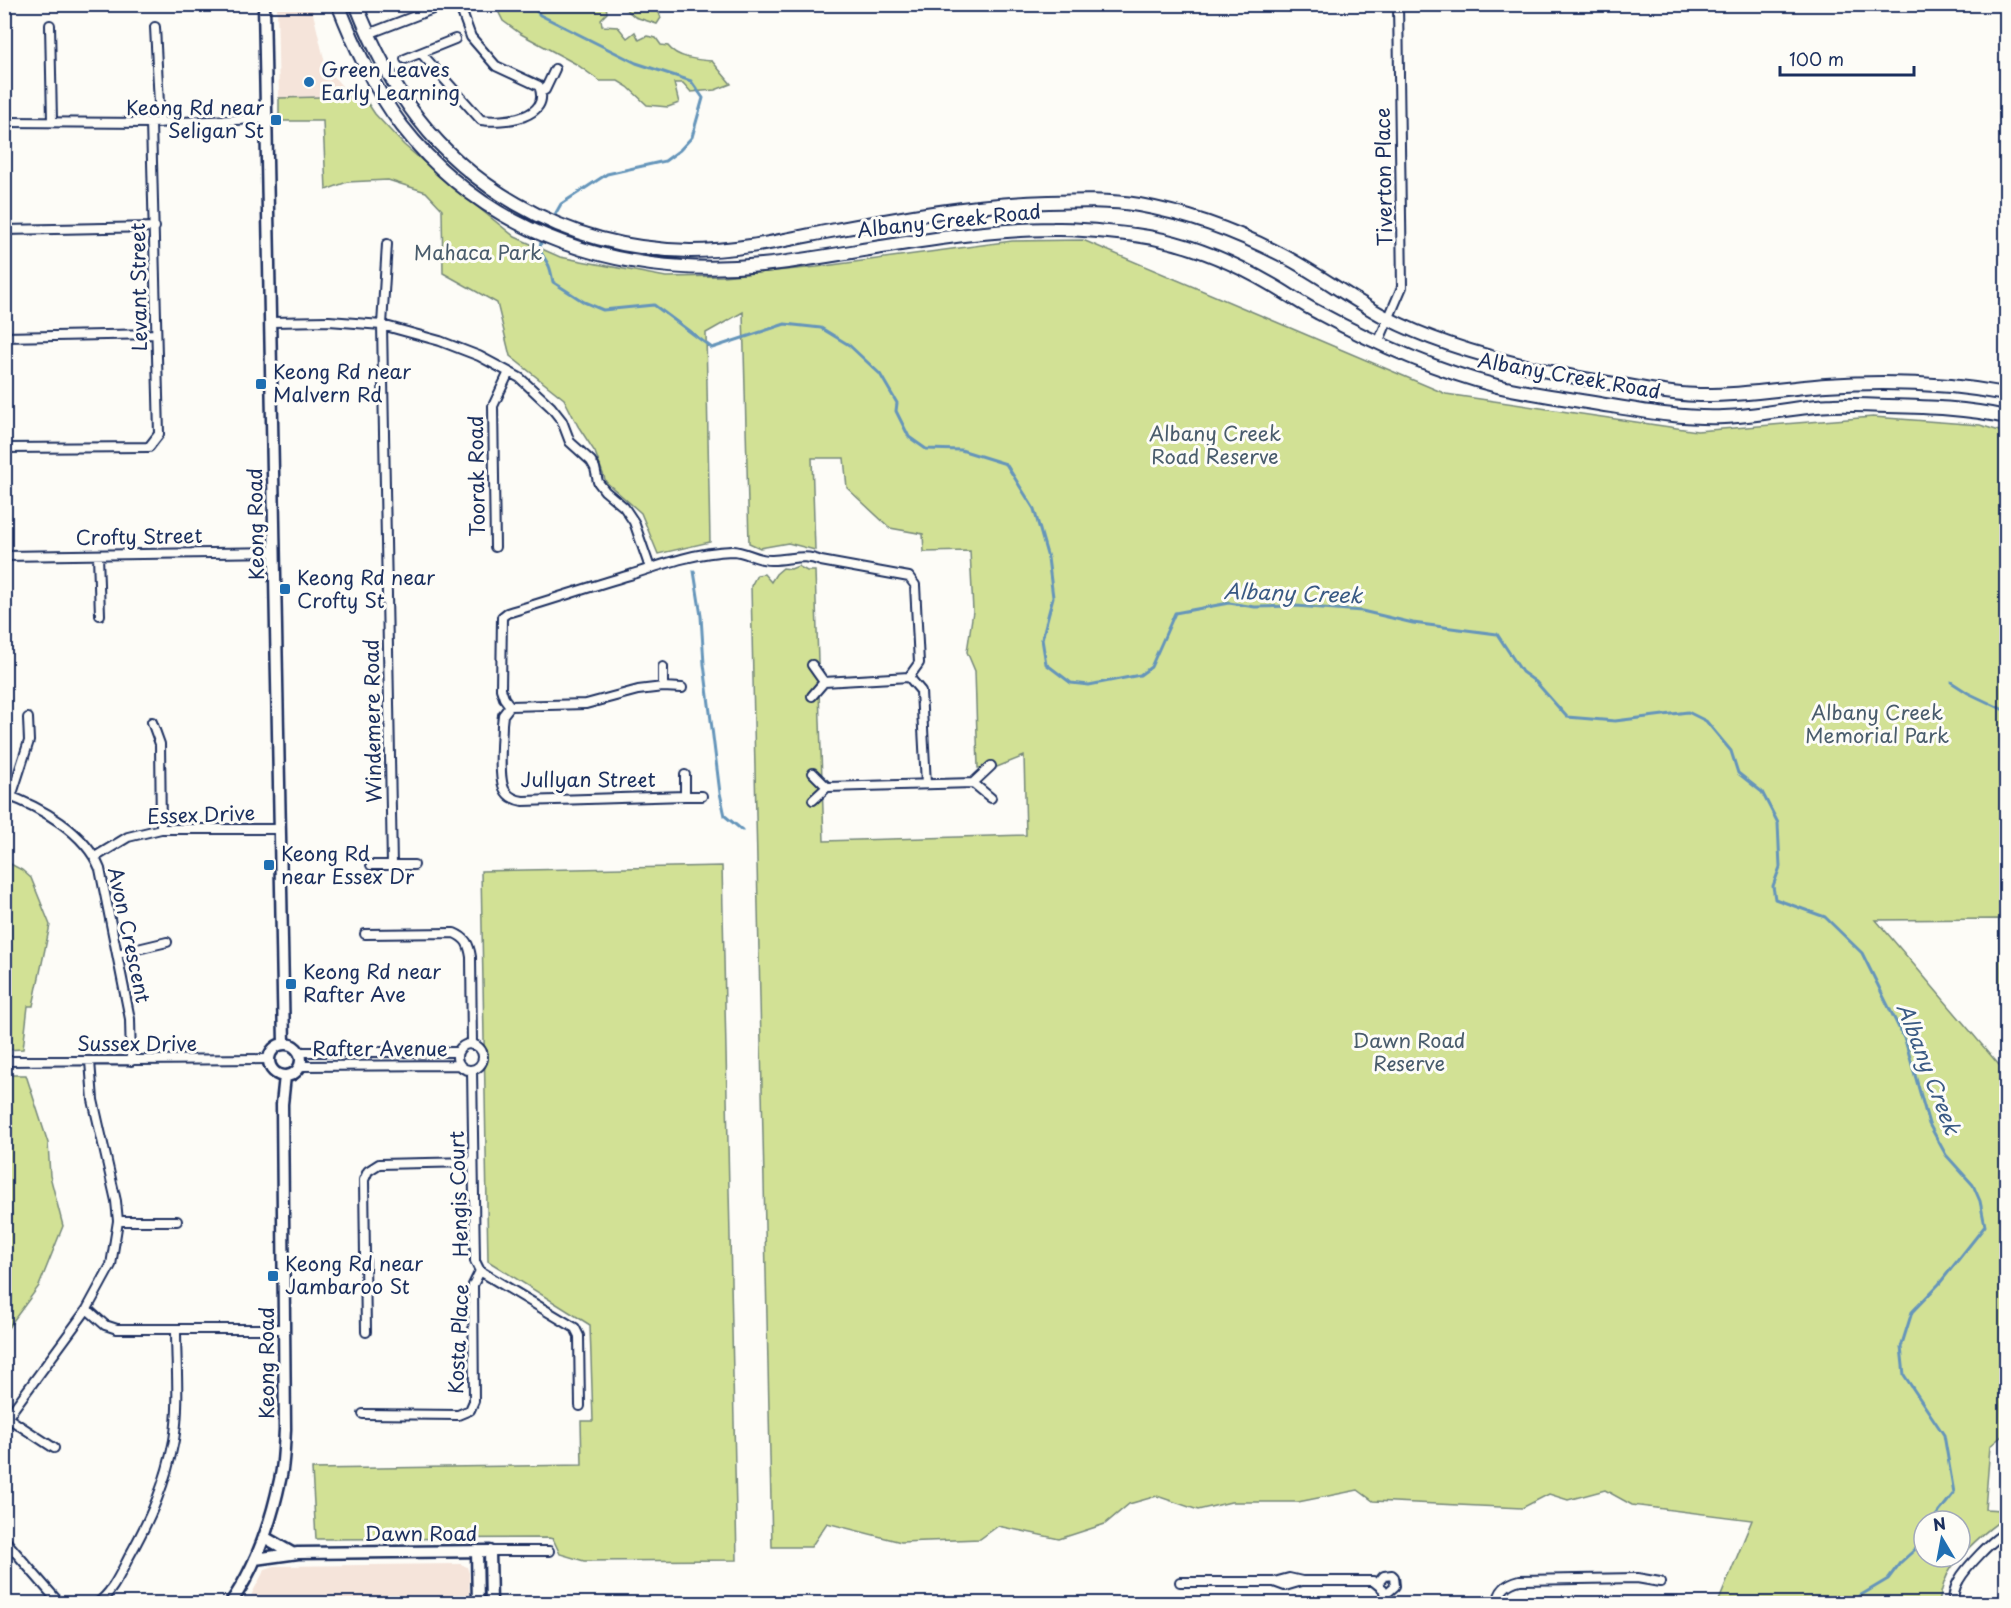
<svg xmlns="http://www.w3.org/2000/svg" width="2011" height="1608" viewBox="0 0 2011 1608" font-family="'Playpen Sans',sans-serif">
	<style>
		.built { fill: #f5e4da }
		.green { fill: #d2e195; stroke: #76887a; stroke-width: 1.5; fill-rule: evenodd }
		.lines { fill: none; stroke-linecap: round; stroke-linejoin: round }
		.stream { stroke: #6595ba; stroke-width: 3 }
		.street-casing { stroke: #1b2f5e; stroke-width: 12 }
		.secondary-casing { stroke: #1b2f5e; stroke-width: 15 }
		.primary-casing { stroke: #1b2f5e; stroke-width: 16 }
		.street { stroke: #fdfcf7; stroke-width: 8 }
		.secondary { stroke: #fdfcf7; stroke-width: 10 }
		.primary { stroke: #fdfcf7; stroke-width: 12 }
		.poi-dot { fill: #1f6fb2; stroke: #fdfcf7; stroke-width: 2 }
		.labels { text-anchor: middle; stroke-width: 6; stroke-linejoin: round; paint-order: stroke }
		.poi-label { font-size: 20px; fill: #1b2f5e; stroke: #fdfcf7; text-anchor: start }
		.street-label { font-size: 20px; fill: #1b2f5e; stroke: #fdfcf7 }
		.park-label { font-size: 20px; fill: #495c6c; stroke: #fdfcf7 }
		.water-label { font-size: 21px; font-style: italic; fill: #3a5a84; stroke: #fdfcf7 }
	</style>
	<rect width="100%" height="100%" fill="#fdfcf7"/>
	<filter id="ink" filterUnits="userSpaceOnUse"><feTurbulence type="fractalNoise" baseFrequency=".0167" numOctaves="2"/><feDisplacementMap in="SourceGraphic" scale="12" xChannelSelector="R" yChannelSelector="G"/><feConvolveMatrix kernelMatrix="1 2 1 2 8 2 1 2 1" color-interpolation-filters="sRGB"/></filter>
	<g filter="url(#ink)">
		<path class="built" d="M 277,5 L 311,5 L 326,67 L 351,97 L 279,98 Z
			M 461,1564 L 467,1567 L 469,1573 L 470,1603 L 247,1603 L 265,1569 L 274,1566 Z"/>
		<path class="green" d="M 495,5 L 606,5 L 607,13 L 601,19 L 602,26 L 618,27 L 627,38 L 635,32 L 639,40 L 647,36 L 656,38 L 661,45 L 668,46 C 677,58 697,60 712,61 L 731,84 L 715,90 L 691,92 L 683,83 L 674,83 L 679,103 L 668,107 L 647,105 L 628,87 L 618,81 L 600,81 L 576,64 L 521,34 L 503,21 Z
			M 624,5 L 656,5 L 661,18 L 657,24 L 635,17 L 622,6 Z
			M 363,96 L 375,114 L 404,145 L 459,192 L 515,237 L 560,257 L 666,277 L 723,276 L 817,267 L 1012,241 L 1083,240 L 1446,394 L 1697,431 L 1873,417 L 1980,425 L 2006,433 L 2006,1436 L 2002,1436 L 1990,1446 L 1985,1509 L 2002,1510 L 2002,1520 C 1987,1529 1962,1553 1952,1567 C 1944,1578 1941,1591 1939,1603 L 1718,1603 L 1752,1520 L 1632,1505 L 1605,1490 L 1568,1500 L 1549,1494 L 1522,1508 L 1373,1501 L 1358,1490 L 1298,1502 L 1231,1502 L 1198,1510 L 1157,1496 L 1129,1504 L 1105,1524 L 1059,1539 L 998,1526 L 980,1539 L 901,1542 L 827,1523 L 811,1547 L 772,1547 L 751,586 L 757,575 L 764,574 L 771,582 L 776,574 L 783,568 L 791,569 L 798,566 L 807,571 L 815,571 L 824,841 L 1026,835 L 1024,756 L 997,767 L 978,768 L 975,671 L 967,652 L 973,611 L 970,551 L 924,552 L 923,534 L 890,528 L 847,488 L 844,458 L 812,458 L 815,550 L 788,543 L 760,548 L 749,543 L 743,312 L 706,333 L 710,542 L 658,554 L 641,513 L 606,482 L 595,452 L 578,426 L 564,399 L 510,356 L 497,303 L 443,273 L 442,209 L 426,192 L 388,180 L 347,182 L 326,190 L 323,121 L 279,121 L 279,98 ZM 1999,919 L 2000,1065 L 1999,1065 L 1876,920 ZM 1924,1521 L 1960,1521 L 1960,1557 L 1924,1557 Z
			M 5,861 L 22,870 L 31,878 L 50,925 L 33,1006 L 28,1006 L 23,1049 L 5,1050 Z
			M 722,866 L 737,1560 L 584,1561 L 560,1554 L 553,1539 L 549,1538 L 316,1539 L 312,1469 L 582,1465 L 581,1421 L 593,1421 L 590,1325 L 488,1261 L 481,871 Z
			M 5,1075 L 26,1075 L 48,1143 L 50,1176 L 63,1226 L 39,1286 L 5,1332 Z"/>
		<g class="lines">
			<path class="stream" d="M 530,4 L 540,15 L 636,63 L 691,81 L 703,98 L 692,137 L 680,150 L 665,161 L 607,174 L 561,204 L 553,218
				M 543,238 C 536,251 543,254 549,266 C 551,271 552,277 553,282 L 584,302 L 603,310 L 654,305 L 712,348 L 785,324 L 821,328 L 849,345 L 880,374 L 897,403 L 896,411 L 909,437 L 916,442 L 926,449 L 961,450 L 1006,464 L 1034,509 L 1048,558 L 1053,597 L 1042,639 L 1046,664 L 1071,683 L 1089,685 L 1140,675 L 1151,667 L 1175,613 L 1229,603 L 1255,607 L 1296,606 L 1362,611 L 1413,623 L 1497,634 L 1522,672 L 1536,682 L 1567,717 L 1615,721 L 1688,712 L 1706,721 L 1731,751 L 1738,773 L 1762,792 L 1778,823 L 1780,867 L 1773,886 L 1775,899 L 1825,917 L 1862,953 L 1905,1040 L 1929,1124 L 1946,1155 L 1973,1185 L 1980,1201 L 1985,1226 L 1939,1284 L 1912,1312 L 1901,1347 L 1904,1375 L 1944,1435 L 1954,1493 L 1932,1521
				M 694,571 L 701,616 L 704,664 L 720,793 L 725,816 L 742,830
				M 1951,682 L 1968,693 L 2006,711
				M 1846,1604 L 1888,1579 L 1900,1563 L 1920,1545 L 1924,1538"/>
			<g class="street-casing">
				<path id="street" d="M 50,25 L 52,121
					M 155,27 L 160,123
					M 368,34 L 446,4
					M 421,53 L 481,120 C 503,123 552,119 539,86 L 496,66 L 471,37 L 459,4
					M 405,59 L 455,39
					M 541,92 L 545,90 L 555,69
					M 4,122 L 151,123 L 266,119
					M 4,230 L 155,227
					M 387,244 L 382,325 L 392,865
					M 270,322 L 329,321 L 382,325 L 440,341 L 479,356 L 520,378 L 551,407 L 562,421 L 570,442 L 591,461 L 595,468 L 598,482 L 605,491 L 624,507 L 634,522 L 650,568
					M 4,337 L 156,334
					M 1378,343 L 1402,287 L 1398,4
					M 4,448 L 149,447 L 159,434 L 151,123
					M 495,547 L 493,406 L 509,372
					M 98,555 L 100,615
					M 4,556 L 274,552
					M 663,667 L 663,687 L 682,688
					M 824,682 L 909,677
					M 812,696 L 824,682 L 812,665
					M 510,706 L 586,704 L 638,690 L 663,687
					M 152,722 L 160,744 L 161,829
					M 991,766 L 973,783 L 991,798
					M 813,773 L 827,787 L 813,800
					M 685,775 L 685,796 L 702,796
					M 827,787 L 973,783
					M 4,794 C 41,807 85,832 100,869 L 130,1019 L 131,1061
					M 685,796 L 523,801 C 516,800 510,798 506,792 C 497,781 502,739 502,724 L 503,715 L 510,706 L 504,698 L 501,689 L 502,617 L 507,613 C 548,601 589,587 630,575 C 663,564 697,552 732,551 C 746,551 757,561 772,560 C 789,560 804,553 821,561 L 909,577 L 915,585 L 919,663 L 909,677 L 921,691 L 926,784
					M 11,797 L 29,741 L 28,718
					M 95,857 L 128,837 L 161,829 L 279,829
					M 371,865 L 414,865
					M 365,934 L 454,933 C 466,938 469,944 471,957 L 472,1045
					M 117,954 L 167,942
					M457 1057a13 13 0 1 1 26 0a13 13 0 1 1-26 0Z
					M 299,1052 L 458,1052
					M 4,1061 L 269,1059
					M 300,1066 L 459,1065
					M 472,1070 L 475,1261 L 480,1271 L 575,1328 L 579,1336 L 580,1406
					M 118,1221 L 177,1221
					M 87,1309 L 105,1325 L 117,1329 L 285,1329
					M 366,1332 L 364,1180 L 368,1171 L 379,1164 L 473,1162
					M 363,1414 L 458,1415 L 470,1410 L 474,1401 L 473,1285 L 480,1271
					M 8,1418 L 54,1448
					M 4,1422 L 87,1309 L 111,1265 L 118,1221 L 116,1201 L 93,1100 L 90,1061
					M 4,1539 L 55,1598 L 62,1604
					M 490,1551 L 549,1551
					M 1180,1582 L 1274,1582 L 1285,1586 L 1302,1581
					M 1274,1582 L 1289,1578 L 1302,1581 L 1373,1581 L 1383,1589 L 1388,1604
					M 1377,1584 L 1384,1576 L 1392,1575 L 1394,1577 L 1395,1586 L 1386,1594
					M 96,1604 C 112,1594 121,1572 130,1555 C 151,1517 166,1483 174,1440 C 180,1404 176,1365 176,1329
					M 1498,1604 C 1498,1590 1508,1583 1520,1580 L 1637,1578 L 1660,1582
					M 1953,1604 C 1953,1595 1954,1588 1959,1580 C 1965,1569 1994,1537 2006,1533"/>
			</g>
			<g class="secondary-casing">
				<path id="secondary" d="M 264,4 L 284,1044
					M269 1060a16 16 0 1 1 32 0a16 16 0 1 1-32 0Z
					M 264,1537 L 292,1553
					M 477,1551 L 478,1604
					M 255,1559 L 298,1553 L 490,1551 L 491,1604
					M 230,1604 C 256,1567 271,1523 280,1480 C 284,1464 284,1446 285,1429 L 282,1104 L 285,1076"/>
			</g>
			<g class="primary-casing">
				<path id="primary" d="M 338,4 C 355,47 374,89 402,126 C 489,238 625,279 762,265 C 811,260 859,250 907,243 C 955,236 1004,229 1053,229 C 1080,228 1108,232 1135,235 C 1183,241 1231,261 1272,285 C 1288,294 1303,305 1319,313 C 1376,344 1435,370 1497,386 C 1527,393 1558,397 1587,402 C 1632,409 1678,419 1724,417 C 1761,416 1797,406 1833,405 C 1851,404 1870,406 1888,406 C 1928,407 1967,408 2006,417
					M 356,4 C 390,91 435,157 517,204 C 570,235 630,250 690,251 C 736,251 780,241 825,232 C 899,218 973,204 1049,202 C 1078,201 1110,200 1139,205 C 1190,214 1238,232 1284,256 C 1318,274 1350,298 1385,317 C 1436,344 1500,361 1556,373 C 1580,379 1604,382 1628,386 C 1651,390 1675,395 1700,395 C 1742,396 1784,388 1826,385 C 1885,381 1948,383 2006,394"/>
			</g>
			<use href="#street" class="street"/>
			<use href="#secondary" class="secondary"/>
			<use href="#primary" class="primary"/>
		</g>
	</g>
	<g class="poi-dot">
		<circle cx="309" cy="82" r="6"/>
		<rect x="270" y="114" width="12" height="12" rx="3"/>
		<rect x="255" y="378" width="12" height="12" rx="3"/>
		<rect x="279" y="583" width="12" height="12" rx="3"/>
		<rect x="263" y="859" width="12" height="12" rx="3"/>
		<rect x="285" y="978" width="12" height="12" rx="3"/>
		<rect x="267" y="1270" width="12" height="12" rx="3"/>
	</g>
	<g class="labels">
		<g class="poi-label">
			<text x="321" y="77">Green Leaves<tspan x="321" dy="23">Early Learning</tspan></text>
			<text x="264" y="115" text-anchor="end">Keong Rd near<tspan x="264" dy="23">Seligan St</tspan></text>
			<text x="273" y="379">Keong Rd near<tspan x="273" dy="23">Malvern Rd</tspan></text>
			<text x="297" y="585">Keong Rd near<tspan x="297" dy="23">Crofty St</tspan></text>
			<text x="281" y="861">Keong Rd<tspan x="281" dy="23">near Essex Dr</tspan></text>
			<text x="303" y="979">Keong Rd near<tspan x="303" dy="23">Rafter Ave</tspan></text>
			<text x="285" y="1271">Keong Rd near<tspan x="285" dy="23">Jambaroo St</tspan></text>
		</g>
		<g class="street-label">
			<text transform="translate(1384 177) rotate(-91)" y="7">Tiverton Place</text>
			<text transform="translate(949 221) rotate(-6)" y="7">Albany Creek Road</text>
			<text transform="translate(139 287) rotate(-91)" y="7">Levant Street</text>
			<text transform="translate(1569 376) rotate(10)" y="7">Albany Creek Road</text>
			<text transform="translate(477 476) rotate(-91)" y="7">Toorak Road</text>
			<text transform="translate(256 524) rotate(-91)" y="7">Keong Road</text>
			<text transform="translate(139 537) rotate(-1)" y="7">Crofty Street</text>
			<text transform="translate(373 721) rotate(-91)" y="7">Windemere Road</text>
			<text x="588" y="787">Jullyan Street</text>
			<text transform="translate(201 815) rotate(-2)" y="7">Essex Drive</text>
			<text transform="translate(129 935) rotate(78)" y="7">Avon Crescent</text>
			<text x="137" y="1051">Sussex Drive</text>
			<text x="380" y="1056">Rafter Avenue</text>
			<text transform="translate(459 1194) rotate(-92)" y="7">Hengis Court</text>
			<text transform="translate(459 1339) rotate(-87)" y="7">Kosta Place</text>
			<text transform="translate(267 1363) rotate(-90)" y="7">Keong Road</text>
			<text x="421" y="1541">Dawn Road</text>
		</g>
		<g class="park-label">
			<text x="478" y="260">Mahaca Park</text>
			<text x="1215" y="441">Albany Creek<tspan x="1215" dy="23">Road Reserve</tspan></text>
			<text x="1877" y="720">Albany Creek<tspan x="1877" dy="23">Memorial Park</tspan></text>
			<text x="1409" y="1048">Dawn Road<tspan x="1409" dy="23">Reserve</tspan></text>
		</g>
		<g class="water-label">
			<text transform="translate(1293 594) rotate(2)" y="7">Albany Creek</text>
			<text transform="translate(1928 1069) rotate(69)" y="7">Albany Creek</text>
		</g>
	</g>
	<rect width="2011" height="1608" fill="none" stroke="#fdfcf7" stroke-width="24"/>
	<rect x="12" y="12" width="1987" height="1584" fill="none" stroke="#1b2f5e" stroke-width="2" filter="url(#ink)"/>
	<g transform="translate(1942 1539) rotate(350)"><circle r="28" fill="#fdfcf7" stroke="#a3aaba" stroke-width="1.5"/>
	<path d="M0-4.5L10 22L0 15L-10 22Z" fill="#1f6fb2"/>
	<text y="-9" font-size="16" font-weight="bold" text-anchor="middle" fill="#1b2f5e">N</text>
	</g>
	<path d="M1780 66v9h134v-9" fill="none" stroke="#1b2f5e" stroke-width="3"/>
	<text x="1789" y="66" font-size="18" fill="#1b2f5e" stroke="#fdfcf7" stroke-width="4.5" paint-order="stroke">100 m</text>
</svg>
